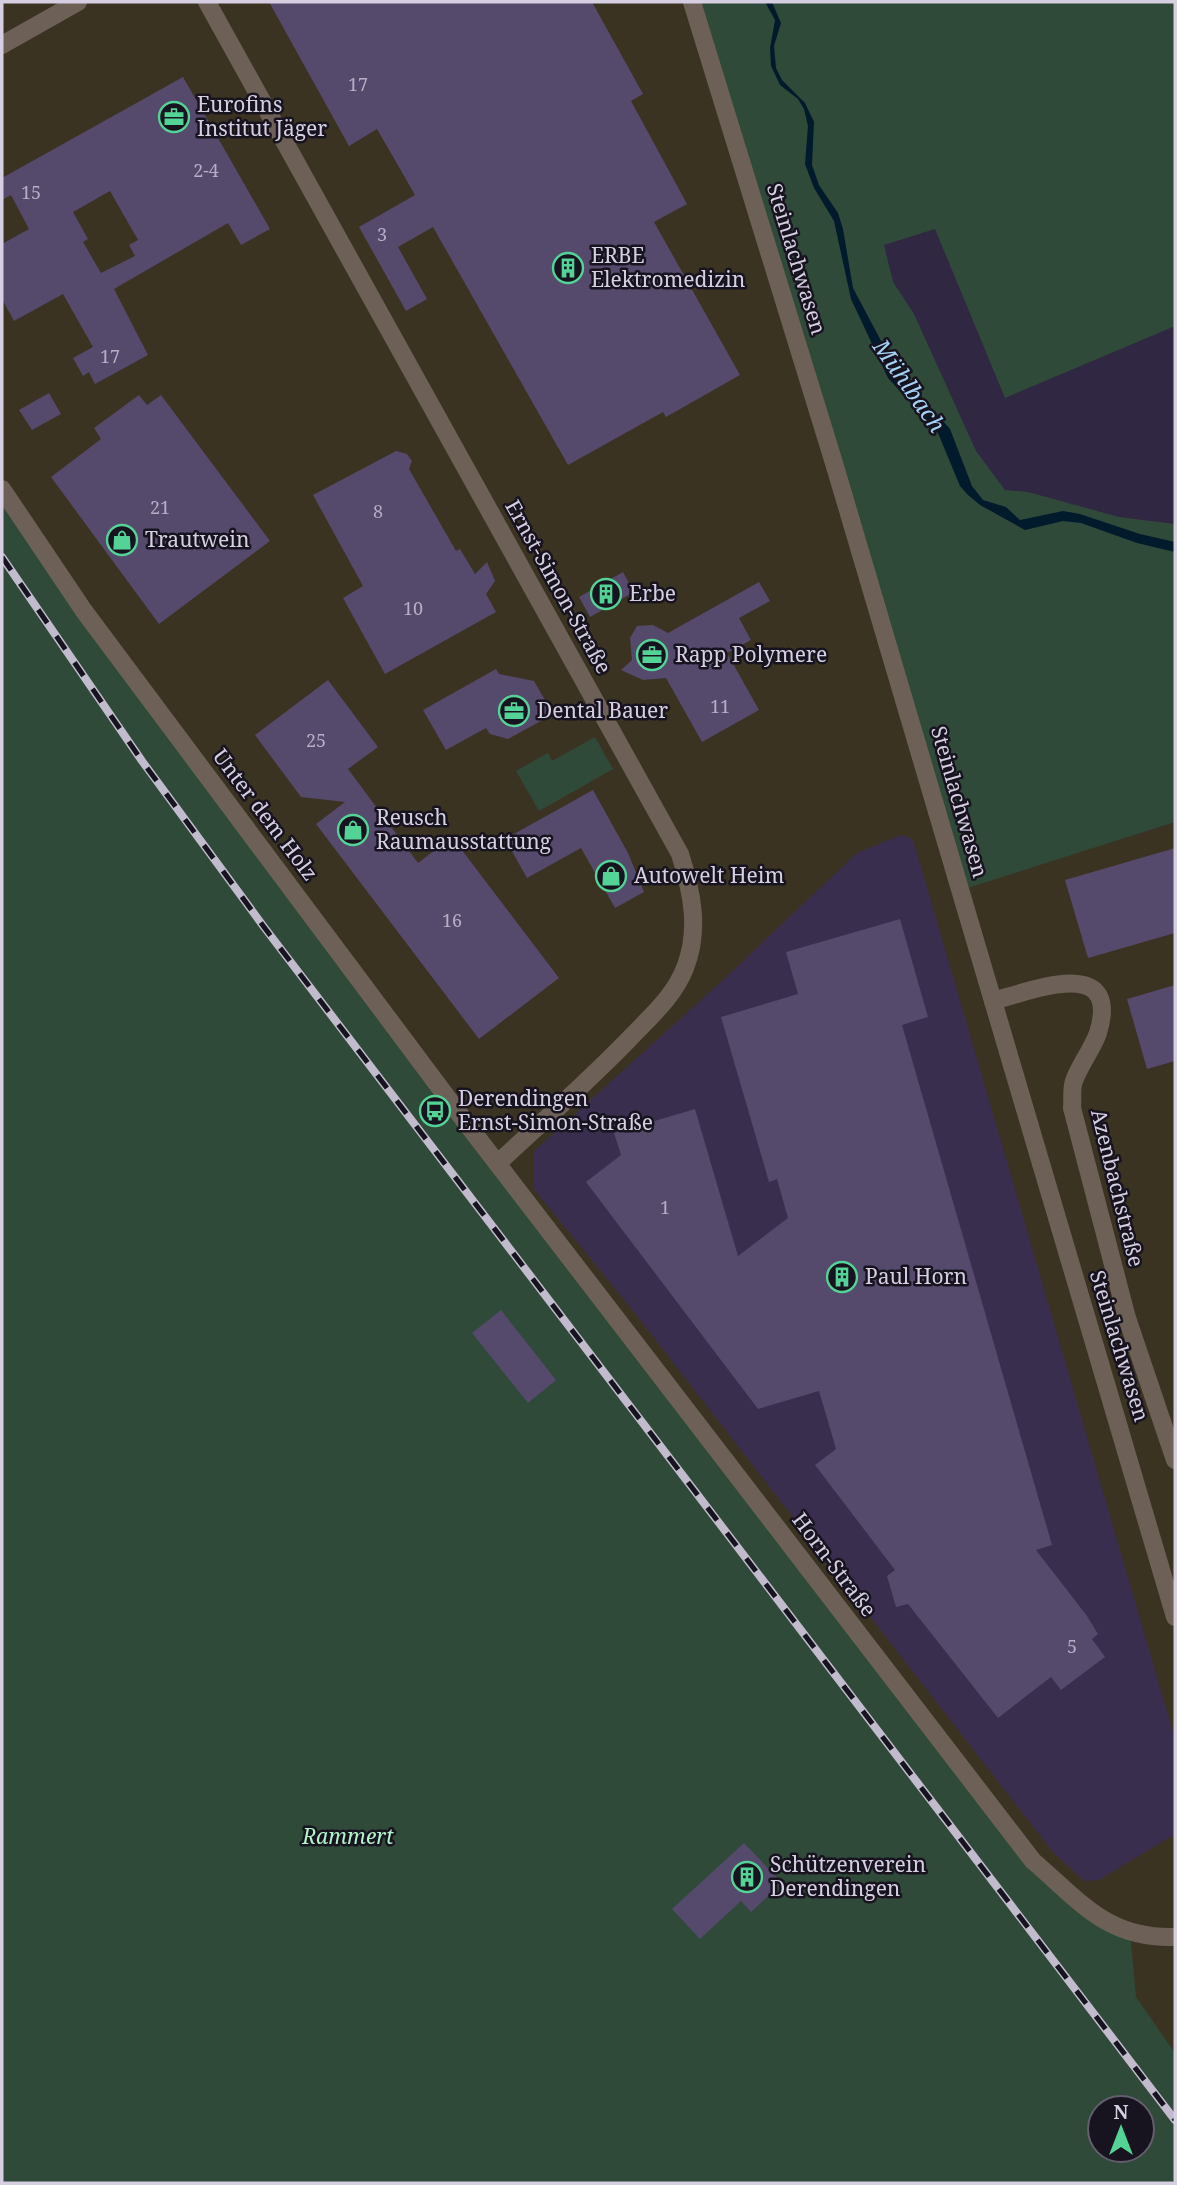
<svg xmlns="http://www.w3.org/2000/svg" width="1177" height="2185" viewBox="0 0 1177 2185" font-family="'Noto Serif',serif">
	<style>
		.commercial { fill: #3b3322 }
		.built { fill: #3a2e4f }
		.green { fill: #304a3a; fill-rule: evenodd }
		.water { fill: #011b2c }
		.building { fill: #55496c; fill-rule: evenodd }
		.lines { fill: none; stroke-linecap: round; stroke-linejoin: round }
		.minor { stroke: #6d6157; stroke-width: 18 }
		.tertiary { stroke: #6d6157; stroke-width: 18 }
		.rail-casing { stroke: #c2bbce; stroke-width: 8 }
		.rail { stroke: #17131f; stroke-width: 5; stroke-dasharray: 16; stroke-linecap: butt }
		.labels { text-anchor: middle; stroke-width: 5; stroke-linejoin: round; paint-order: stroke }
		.number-label { font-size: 18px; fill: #b5aec4 }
		.poi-label { font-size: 21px; fill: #d5cfe1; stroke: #17131f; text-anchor: start }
		.street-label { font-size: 21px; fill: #d5cfe1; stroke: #17131f }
		.park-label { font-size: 21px; font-style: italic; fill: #b2f5cb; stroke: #17131f }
		.water-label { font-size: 23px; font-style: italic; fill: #a3d2f6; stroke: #17131f }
	</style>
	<rect width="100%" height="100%" fill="#302742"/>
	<path class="commercial" d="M 2,2 L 692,2 L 961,889 L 1175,822 L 1175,2053 L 1135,1997 L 1130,1932 L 1033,1861 L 421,1063 L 2,489 Z"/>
	<path class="built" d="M 901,835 L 912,839 L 915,846 L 1175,1739 L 1175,1834 L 1099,1880 L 1084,1881 L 1052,1851 L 634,1312 L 534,1189 L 533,1152 L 721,982 L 857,853 Z"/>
	<path class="green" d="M 692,2 L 1175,2 L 1175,326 L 1005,398 L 935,229 L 884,245 L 893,282 L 914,314 L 976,451 L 1005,490 L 1028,492 L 1119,517 L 1175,524 L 1175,822 L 961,890 Z
		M 2,489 L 84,611 L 1033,1861 L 1130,1932 L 1136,1997 L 1175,2053 L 1175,2183 L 2,2183 ZM 1100,2108 L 1142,2108 L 1142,2150 L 1100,2150 Z
		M 595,737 L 613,769 L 539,811 L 516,771 L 548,753 L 552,761 Z"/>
	<path class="water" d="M 765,2 L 772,2 L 781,23 L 774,46 L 776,68 L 782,80 L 805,103 L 814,122 L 812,165 L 819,185 L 838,213 L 843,229 L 853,288 L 896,369 L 950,429 L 972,486 L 983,500 L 1006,507 L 1020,520 L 1063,511 L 1080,514 L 1140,534 L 1175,542 L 1175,552 L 1137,543 L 1081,523 L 1063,521 L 1025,530 L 980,505 L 968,495 L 960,486 L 938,433 L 888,378 L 851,299 L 834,221 L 814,188 L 805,164 L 808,126 L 804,109 L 798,99 L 780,85 L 771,66 L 770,48 L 775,20 Z"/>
	<path class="building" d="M 269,2 L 592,2 L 643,94 L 631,101 L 687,204 L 654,222 L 740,375 L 666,417 L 663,412 L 568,465 L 433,227 L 398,247 L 427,299 L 406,311 L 359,227 L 415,195 L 377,129 L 349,146 Z
		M 183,77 L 270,229 L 241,245 L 228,223 L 114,289 L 148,355 L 95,384 L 89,372 L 83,376 L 73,358 L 93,347 L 63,294 L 14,321 L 2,299 L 2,244 L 29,229 L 11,195 L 2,200 L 2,178 ZM 110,191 L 138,240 L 129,245 L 135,256 L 101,273 L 83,242 L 88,239 L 73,212 Z
		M 49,393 L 61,414 L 32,430 L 19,410 Z
		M 139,395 L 147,405 L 161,395 L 270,541 L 159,624 L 51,477 L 101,439 L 94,428 Z
		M 396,451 L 407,454 L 412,461 L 409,469 L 456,551 L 460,549 L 475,574 L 487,562 L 495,581 L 486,594 L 496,612 L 385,674 L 343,598 L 363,586 L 313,495 Z
		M 623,572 L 634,592 L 590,617 L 579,597 Z
		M 759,582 L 770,601 L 739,618 L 751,640 L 727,653 L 759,710 L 702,742 L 666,678 L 643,680 L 621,670 L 632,660 L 630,638 L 637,626 L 653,625 L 668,633 Z
		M 496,669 L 499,674 L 534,681 L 550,709 L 548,717 L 508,739 L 490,734 L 486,728 L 446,750 L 423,710 Z
		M 328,680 L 378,747 L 348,769 L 418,863 L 452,837 L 559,978 L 479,1039 L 316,824 L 345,802 L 301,797 L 255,735 Z
		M 593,790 L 628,853 L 644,892 L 615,908 L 581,848 L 527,878 L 505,839 Z
		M 1175,848 L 1175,933 L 1088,958 L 1065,880 Z
		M 900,919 L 928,1017 L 902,1025 L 1052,1545 L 1036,1550 L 1087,1616 L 1098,1634 L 1092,1639 L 1105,1657 L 1061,1690 L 1051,1677 L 998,1718 L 908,1604 L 896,1607 L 887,1576 L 895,1570 L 815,1465 L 836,1449 L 819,1391 L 758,1409 L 586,1182 L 621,1155 L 614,1133 L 695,1109 L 738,1256 L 788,1218 L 777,1179 L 769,1182 L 721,1017 L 798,994 L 786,952 Z
		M 1175,985 L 1175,1061 L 1147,1069 L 1127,999 Z
		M 501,1310 L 556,1380 L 528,1403 L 472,1333 Z
		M 744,1843 L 782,1883 L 751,1912 L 741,1901 L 700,1939 L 672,1909 Z"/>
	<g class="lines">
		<path class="minor" d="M 207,2 L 680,854 C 692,892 700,930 685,968 C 674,996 653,1014 633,1035 C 590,1080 543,1121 498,1163
			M 2,45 L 78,2
			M 2,489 L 84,611 L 470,1128 L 1033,1861 C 1081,1902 1107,1939 1175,1937
			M 993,1001 C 1031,991 1122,954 1098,1033 C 1092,1050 1080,1064 1074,1081 C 1071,1089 1073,1099 1072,1108 L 1127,1318 L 1175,1460"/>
		<path class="tertiary" d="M 692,2 L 834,463 L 1175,1617"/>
		<g class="rail-casing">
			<path id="rail" d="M 2,557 L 142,761 L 264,927 L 1175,2120"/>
		</g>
		<use href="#rail" class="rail"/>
	</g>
	<defs>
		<g id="office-ring" transform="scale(1.575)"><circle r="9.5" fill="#17131f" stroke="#54d396" stroke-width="1.5"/><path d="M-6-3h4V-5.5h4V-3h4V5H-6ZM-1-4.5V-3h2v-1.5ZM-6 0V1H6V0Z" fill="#54d396"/></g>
		<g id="building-ring" transform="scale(1.575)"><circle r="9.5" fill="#17131f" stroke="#54d396" stroke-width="1.5"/><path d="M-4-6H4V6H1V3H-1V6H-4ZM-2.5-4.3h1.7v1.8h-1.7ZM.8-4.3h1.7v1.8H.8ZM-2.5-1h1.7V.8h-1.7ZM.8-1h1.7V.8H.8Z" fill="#54d396"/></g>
		<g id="shop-ring" transform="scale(1.575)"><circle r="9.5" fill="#17131f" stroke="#54d396" stroke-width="1.5"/><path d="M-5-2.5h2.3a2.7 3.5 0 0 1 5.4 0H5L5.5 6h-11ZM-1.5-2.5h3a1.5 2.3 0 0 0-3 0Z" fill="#54d396"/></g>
		<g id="bus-ring" transform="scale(1.575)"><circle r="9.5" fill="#17131f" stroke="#54d396" stroke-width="1.5"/><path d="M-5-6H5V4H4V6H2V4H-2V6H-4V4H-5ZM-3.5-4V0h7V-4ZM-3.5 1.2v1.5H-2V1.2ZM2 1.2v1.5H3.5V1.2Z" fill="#54d396"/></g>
	</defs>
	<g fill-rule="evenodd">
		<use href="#office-ring" x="174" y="117"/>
		<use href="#building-ring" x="568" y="268"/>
		<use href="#shop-ring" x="122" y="540"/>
		<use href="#building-ring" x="606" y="594"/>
		<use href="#office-ring" x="652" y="655"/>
		<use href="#office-ring" x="514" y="711"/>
		<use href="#shop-ring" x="353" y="830"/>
		<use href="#shop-ring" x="611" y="876"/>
		<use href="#bus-ring" x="435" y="1111"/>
		<use href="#building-ring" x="842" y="1277"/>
		<use href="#building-ring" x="747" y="1877"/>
	</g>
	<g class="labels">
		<g class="number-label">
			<text x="358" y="91">17</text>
			<text x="206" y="177">2-4</text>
			<text x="31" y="199">15</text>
			<text x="382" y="241">3</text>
			<text x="110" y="363">17</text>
			<text x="160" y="514">21</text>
			<text x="378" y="518">8</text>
			<text x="413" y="615">10</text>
			<text x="720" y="713">11</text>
			<text x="316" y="747">25</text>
			<text x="452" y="927">16</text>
			<text x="665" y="1214">1</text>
			<text x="1072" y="1653">5</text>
		</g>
		<g class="poi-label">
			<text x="197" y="112">Eurofins<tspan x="197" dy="24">Institut Jäger</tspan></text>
			<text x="591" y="263">ERBE<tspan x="591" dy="24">Elektromedizin</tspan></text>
			<text x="145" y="547">Trautwein</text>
			<text x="629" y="601">Erbe</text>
			<text x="675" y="662">Rapp Polymere</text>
			<text x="537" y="718">Dental Bauer</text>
			<text x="376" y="825">Reusch<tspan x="376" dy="24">Raumausstattung</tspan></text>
			<text x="634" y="883">Autowelt Heim</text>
			<text x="458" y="1106">Derendingen<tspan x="458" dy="24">Ernst-Simon-Straße</tspan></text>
			<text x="865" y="1284">Paul Horn</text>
			<text x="770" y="1872">Schützenverein<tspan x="770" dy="24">Derendingen</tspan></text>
		</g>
		<g class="street-label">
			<text transform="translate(796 259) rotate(73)" y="7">Steinlachwasen</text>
			<text transform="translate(558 587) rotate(61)" y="7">Ernst-Simon-Straße</text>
			<text transform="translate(959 802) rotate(74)" y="7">Steinlachwasen</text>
			<text transform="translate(265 815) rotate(53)" y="7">Unter dem Holz</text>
			<text transform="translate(1117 1188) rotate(76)" y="7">Azenbachstraße</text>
			<text transform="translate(1119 1346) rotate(73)" y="7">Steinlachwasen</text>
			<text transform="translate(834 1565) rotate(53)" y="7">Horn-Straße</text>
		</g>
		<g class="park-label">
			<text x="348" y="1844">Rammert</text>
		</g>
		<g class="water-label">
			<text transform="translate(909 386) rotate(55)" y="8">Mühlbach</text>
		</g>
	</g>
	<rect width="1177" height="2185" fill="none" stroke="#d5cfe1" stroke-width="7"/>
	<g transform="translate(1121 2129)"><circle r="33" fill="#17131f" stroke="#635e6d" stroke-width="2"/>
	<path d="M0-5L12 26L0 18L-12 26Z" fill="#54d396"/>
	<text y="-10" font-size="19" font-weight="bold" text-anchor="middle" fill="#d5cfe1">N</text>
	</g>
</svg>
